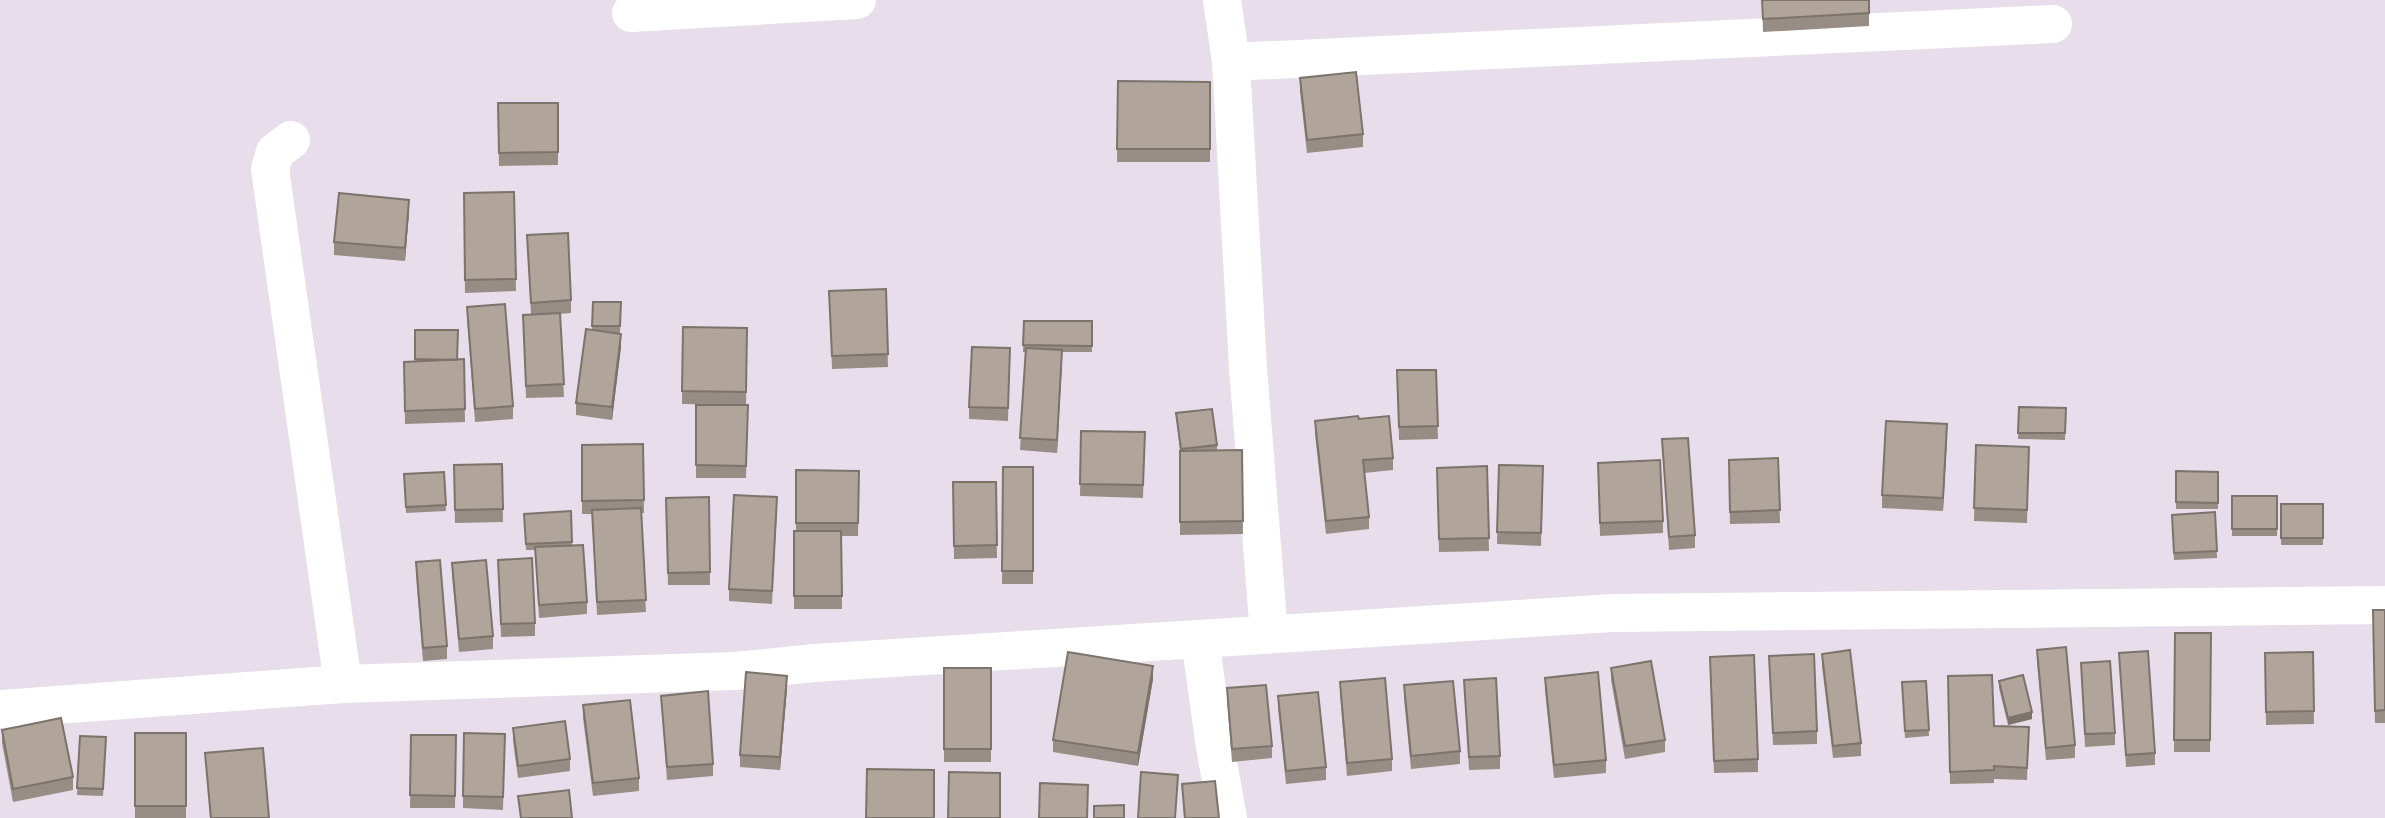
<svg xmlns="http://www.w3.org/2000/svg" width="2385" height="818" viewBox="0 0 2385 818" font-family="Raleway,sans-serif">
	<style>
		.lines { fill: none; stroke-linecap: round; stroke-linejoin: round }
		.minor { stroke: #fff; stroke-width: 38 }
		.wall { fill: #988d84 }
		.shaded-wall { fill: #7c736c }
		.building { fill: #b1a49a; stroke: #7c736c; stroke-width: 2 }
	</style>
	<rect width="100%" height="100%" fill="#e7ddeb"/>
	<g class="lines">
		<path class="minor" d="M 1222,0 L 1231,62 L 1248,368 L 1269,634
			M 631,13 L 857,0
			M 1231,62 L 2053,24
			M 291,140 L 275,152 L 270,169 L 343,684
			M 1200,639 L 1215,747 L 1228,818
			M 0,709 L 343,684 L 735,671 L 814,663 L 1613,613 L 2385,605"/>
	</g>
	<path class="wall" d="M 1762,0 L 1869,0 L 1869,26 L 1763,32 Z
		M 1300,78 L 1363,134 L 1363,147 L 1307,153 L 1300,91 Z
		M 1118,81 L 1210,82 L 1210,162 L 1117,162 Z
		M 498,103 L 558,103 L 558,165 L 499,166 Z
		M 514,192 L 516,291 L 465,293 L 464,193 Z
		M 409,212 L 405,261 L 334,255 L 334,242 Z
		M 527,235 L 571,300 L 571,313 L 560,314 L 564,397 L 526,398 L 523,315 L 531,315 Z
		M 886,289 L 888,367 L 832,369 L 829,291 Z
		M 593,302 L 621,302 L 620,333 L 614,333 L 621,347 L 612,420 L 576,415 L 576,403 L 592,330 Z
		M 467,307 L 513,406 L 513,419 L 475,422 L 467,319 Z
		M 1024,321 L 1092,321 L 1092,352 L 1062,352 L 1057,453 L 1020,450 L 1026,352 L 1023,352 Z
		M 683,327 L 747,328 L 746,405 L 682,404 Z
		M 415,330 L 458,360 L 464,359 L 465,422 L 405,424 L 404,362 L 415,361 Z
		M 1010,348 L 1008,421 L 969,419 L 969,407 Z
		M 1397,370 L 1436,370 L 1438,439 L 1399,440 Z
		M 696,405 L 748,405 L 746,478 L 696,478 Z
		M 2019,407 L 2066,408 L 2065,440 L 2018,439 Z
		M 1176,413 L 1217,445 L 1217,451 L 1242,450 L 1243,534 L 1180,535 L 1180,451 Z
		M 1359,419 L 1393,458 L 1393,470 L 1364,473 L 1369,517 L 1369,529 L 1326,534 L 1315,434 L 1315,421 Z
		M 1081,431 L 1145,432 L 1143,498 L 1080,496 Z
		M 1947,437 L 1943,511 L 1882,508 L 1882,495 Z
		M 1662,439 L 1695,535 L 1695,548 L 1669,550 Z
		M 643,444 L 644,513 L 641,513 L 646,612 L 597,615 L 592,514 L 582,514 L 582,445 Z
		M 1976,445 L 2029,447 L 2027,523 L 1974,521 Z
		M 1778,458 L 1780,523 L 1730,524 L 1729,460 Z
		M 1598,463 L 1663,521 L 1663,533 L 1600,536 Z
		M 502,464 L 503,522 L 455,523 L 454,465 Z
		M 1499,465 L 1543,466 L 1541,546 L 1497,544 Z
		M 1487,466 L 1489,551 L 1439,552 L 1437,468 Z
		M 1003,467 L 1033,467 L 1033,584 L 1002,584 Z
		M 796,470 L 859,471 L 858,536 L 841,536 L 842,609 L 794,609 L 794,531 L 796,531 Z
		M 2176,471 L 2218,472 L 2218,509 L 2176,509 Z
		M 444,472 L 446,511 L 406,513 L 404,474 Z
		M 953,482 L 996,482 L 997,558 L 954,559 Z
		M 2232,496 L 2277,496 L 2277,536 L 2232,536 Z
		M 709,497 L 710,585 L 668,585 L 666,498 Z
		M 2281,504 L 2323,504 L 2323,545 L 2281,545 Z
		M 777,510 L 772,604 L 729,601 L 729,589 Z
		M 571,511 L 572,545 L 587,602 L 587,614 L 539,618 L 535,550 L 526,550 L 524,520 Z
		M 2215,512 L 2217,558 L 2174,560 L 2172,515 Z
		M 498,560 L 535,623 L 535,636 L 501,637 Z
		M 416,562 L 447,646 L 447,659 L 423,661 L 416,575 Z
		M 452,563 L 493,636 L 493,649 L 459,652 L 452,575 Z
		M 2373,610 L 2385,610 L 2385,723 L 2375,723 Z
		M 2175,633 L 2211,633 L 2210,752 L 2174,752 Z
		M 2037,650 L 2075,745 L 2075,758 L 2046,760 L 2037,662 Z
		M 2313,652 L 2314,724 L 2266,725 L 2265,653 Z
		M 2119,653 L 2155,753 L 2155,765 L 2126,767 Z
		M 1822,654 L 1861,743 L 1861,756 L 1833,758 L 1822,666 Z
		M 1769,656 L 1817,731 L 1817,744 L 1773,745 Z
		M 2081,663 L 2115,733 L 2115,745 L 2085,747 Z
		M 944,668 L 991,668 L 991,762 L 944,762 Z
		M 1611,668 L 1665,740 L 1665,752 L 1625,759 L 1611,680 Z
		M 1710,669 L 1758,759 L 1758,772 L 1714,773 Z
		M 1948,676 L 1994,726 L 2029,727 L 2027,780 L 1994,779 L 1994,783 L 1950,784 Z
		M 1545,678 L 1606,760 L 1606,773 L 1554,778 L 1545,690 Z
		M 1153,679 L 1138,766 L 1053,752 L 1053,740 Z
		M 1464,680 L 1500,756 L 1500,769 L 1469,770 Z
		M 1926,681 L 1929,736 L 1905,738 L 1902,682 Z
		M 1999,681 L 2032,719 L 2008,725 L 1999,688 Z
		M 1340,682 L 1392,759 L 1392,771 L 1347,776 L 1340,695 Z
		M 1404,685 L 1460,751 L 1460,764 L 1411,769 L 1404,698 Z
		M 787,688 L 780,770 L 740,767 L 740,755 Z
		M 1227,688 L 1272,746 L 1272,758 L 1232,762 L 1227,701 Z
		M 661,696 L 713,764 L 713,776 L 667,780 Z
		M 1278,696 L 1326,767 L 1326,780 L 1286,784 L 1278,708 Z
		M 583,705 L 639,778 L 639,791 L 593,796 L 583,718 Z
		M 513,728 L 570,759 L 570,771 L 518,778 L 513,741 Z
		M 2,730 L 73,777 L 73,790 L 13,802 L 2,743 Z
		M 135,733 L 186,733 L 186,818 L 135,818 Z
		M 464,733 L 505,734 L 503,810 L 463,808 Z
		M 411,735 L 456,735 L 455,808 L 410,808 Z
		M 80,736 L 106,737 L 103,796 L 77,795 Z
		M 205,753 L 269,818 L 210,818 Z
		M 1182,784 L 1219,818 L 1184,818 Z"/>
	<path class="shaded-wall" d="M 409,200 L 409,212 L 405,261 L 405,248 Z
		M 621,334 L 621,347 L 612,420 L 612,407 Z
		M 1062,350 L 1062,363 L 1057,453 L 1057,440 Z
		M 1947,424 L 1947,437 L 1943,511 L 1943,498 Z
		M 1153,666 L 1153,679 L 1138,766 L 1138,753 Z
		M 787,676 L 787,688 L 780,770 L 780,757 Z
		M 2032,712 L 2032,719 L 2008,725 L 2008,718 Z"/>
	<path class="building" d="M 1762,0 L 1869,0 L 1869,13 L 1763,19 Z
		M 1356,72 L 1363,134 L 1307,140 L 1300,78 Z
		M 1118,81 L 1210,82 L 1210,149 L 1117,149 Z
		M 498,103 L 558,103 L 558,152 L 499,153 Z
		M 514,192 L 516,279 L 465,280 L 464,193 Z
		M 339,193 L 409,200 L 405,248 L 334,242 Z
		M 568,233 L 571,300 L 531,303 L 527,235 Z
		M 886,289 L 888,354 L 832,356 L 829,291 Z
		M 593,302 L 621,302 L 620,326 L 592,326 Z
		M 505,304 L 513,406 L 475,409 L 467,307 Z
		M 560,313 L 564,384 L 526,386 L 523,315 Z
		M 1024,321 L 1092,321 L 1092,346 L 1023,345 Z
		M 683,327 L 747,328 L 746,392 L 682,391 Z
		M 586,329 L 621,334 L 612,407 L 576,403 Z
		M 415,330 L 458,330 L 457,360 L 415,359 Z
		M 972,347 L 1010,348 L 1008,408 L 969,407 Z
		M 1026,348 L 1062,350 L 1057,440 L 1020,438 Z
		M 464,359 L 465,409 L 405,411 L 404,362 Z
		M 1397,370 L 1436,370 L 1438,426 L 1399,427 Z
		M 696,405 L 748,405 L 746,466 L 696,465 Z
		M 2019,407 L 2066,408 L 2065,433 L 2018,433 Z
		M 1212,409 L 1217,445 L 1181,449 L 1176,413 Z
		M 1358,416 L 1359,419 L 1389,416 L 1393,458 L 1363,460 L 1369,517 L 1326,521 L 1315,421 Z
		M 1886,421 L 1947,424 L 1943,498 L 1882,495 Z
		M 1081,431 L 1145,432 L 1143,485 L 1080,484 Z
		M 1688,438 L 1695,535 L 1669,537 L 1662,439 Z
		M 643,444 L 644,500 L 582,501 L 582,445 Z
		M 1976,445 L 2029,447 L 2027,510 L 1974,508 Z
		M 1242,450 L 1243,521 L 1180,522 L 1180,451 Z
		M 1778,458 L 1780,510 L 1730,512 L 1729,460 Z
		M 1660,460 L 1663,521 L 1600,523 L 1598,463 Z
		M 502,464 L 503,509 L 455,510 L 454,465 Z
		M 1499,465 L 1543,466 L 1541,533 L 1497,532 Z
		M 1487,466 L 1489,538 L 1439,539 L 1437,468 Z
		M 1003,467 L 1033,467 L 1033,571 L 1002,571 Z
		M 796,470 L 859,471 L 858,523 L 796,523 Z
		M 2176,471 L 2218,472 L 2218,503 L 2176,502 Z
		M 444,472 L 446,505 L 406,507 L 404,474 Z
		M 953,482 L 996,482 L 997,545 L 954,546 Z
		M 734,495 L 777,497 L 772,591 L 729,589 Z
		M 2232,496 L 2277,496 L 2277,529 L 2232,529 Z
		M 709,497 L 710,572 L 668,573 L 666,498 Z
		M 2281,504 L 2323,504 L 2323,538 L 2281,538 Z
		M 641,508 L 646,600 L 597,602 L 592,510 Z
		M 571,511 L 572,542 L 526,544 L 524,514 Z
		M 2215,512 L 2217,551 L 2174,553 L 2172,515 Z
		M 794,531 L 841,531 L 842,596 L 794,596 Z
		M 583,545 L 587,602 L 539,605 L 535,547 Z
		M 532,558 L 535,623 L 501,624 L 498,560 Z
		M 440,560 L 447,646 L 423,648 L 416,562 Z
		M 486,560 L 493,636 L 459,639 L 452,563 Z
		M 2373,610 L 2385,610 L 2385,710 L 2375,711 Z
		M 2175,633 L 2211,633 L 2210,740 L 2174,740 Z
		M 2066,647 L 2075,745 L 2046,748 L 2037,650 Z
		M 1850,650 L 1861,743 L 1833,746 L 1822,654 Z
		M 2148,651 L 2155,753 L 2126,755 L 2119,653 Z
		M 1068,652 L 1153,666 L 1138,753 L 1053,740 Z
		M 2313,652 L 2314,711 L 2266,712 L 2265,653 Z
		M 1814,654 L 1817,731 L 1773,733 L 1769,656 Z
		M 1754,655 L 1758,759 L 1714,761 L 1710,657 Z
		M 1651,661 L 1665,740 L 1625,746 L 1611,668 Z
		M 2110,661 L 2115,733 L 2085,734 L 2081,663 Z
		M 944,668 L 991,668 L 991,749 L 944,749 Z
		M 746,672 L 787,676 L 780,757 L 740,755 Z
		M 1598,672 L 1606,760 L 1554,765 L 1545,678 Z
		M 1992,675 L 1994,726 L 2029,727 L 2027,768 L 1994,766 L 1994,770 L 1950,772 L 1948,676 Z
		M 2023,675 L 2032,712 L 2008,718 L 1999,681 Z
		M 1385,678 L 1392,759 L 1347,763 L 1340,682 Z
		M 1496,678 L 1500,756 L 1469,757 L 1464,680 Z
		M 1453,681 L 1460,751 L 1411,756 L 1404,685 Z
		M 1926,681 L 1929,730 L 1905,731 L 1902,682 Z
		M 1266,685 L 1272,746 L 1232,749 L 1227,688 Z
		M 708,691 L 713,764 L 667,767 L 661,696 Z
		M 1318,692 L 1326,767 L 1286,771 L 1278,696 Z
		M 630,700 L 639,778 L 593,783 L 583,705 Z
		M 61,718 L 73,777 L 13,789 L 2,730 Z
		M 565,721 L 570,759 L 518,766 L 513,728 Z
		M 135,733 L 186,733 L 186,806 L 135,806 Z
		M 464,733 L 505,734 L 503,797 L 463,796 Z
		M 411,735 L 456,735 L 455,796 L 410,795 Z
		M 80,736 L 106,737 L 103,789 L 77,788 Z
		M 263,748 L 269,818 L 211,818 L 205,753 Z
		M 867,769 L 934,770 L 934,818 L 866,818 Z
		M 949,772 L 1000,773 L 1000,818 L 948,818 Z
		M 1141,772 L 1178,775 L 1175,818 L 1138,818 Z
		M 1215,781 L 1219,818 L 1185,818 L 1182,784 Z
		M 1040,783 L 1088,785 L 1087,818 L 1039,818 Z
		M 569,790 L 572,818 L 521,818 L 518,796 Z
		M 1124,805 L 1124,818 L 1094,818 L 1094,806 Z"/>
</svg>
